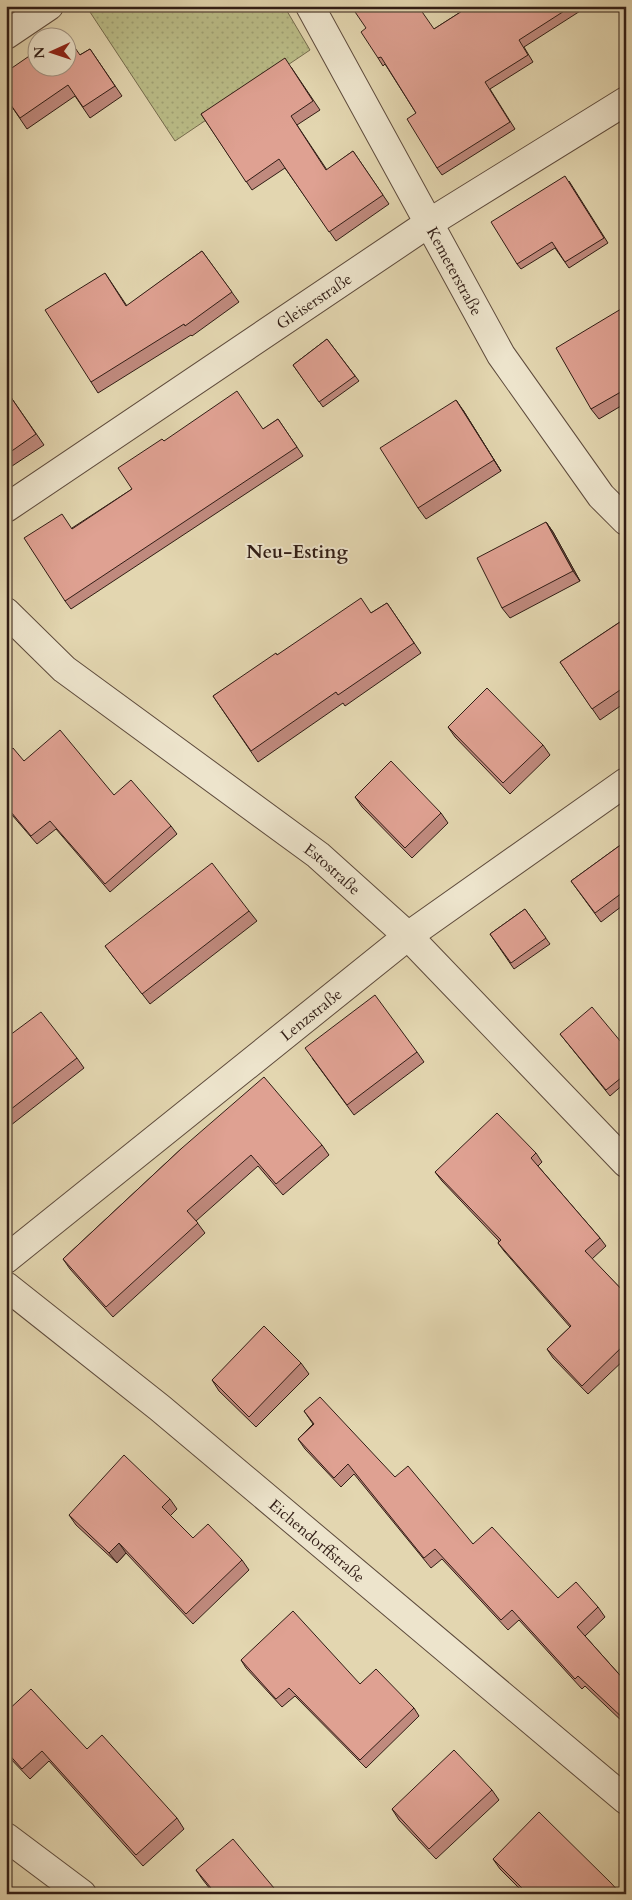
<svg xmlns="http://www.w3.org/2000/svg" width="632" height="1900" viewBox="0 0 632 1900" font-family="Cardo,serif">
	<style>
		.grass { fill: url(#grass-dots); stroke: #766c4e }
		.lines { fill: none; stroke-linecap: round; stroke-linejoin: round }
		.street-casing { stroke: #5e4b3c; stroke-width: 30 }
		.street { stroke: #ede4cc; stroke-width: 28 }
		.wall { fill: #c08a7e; stroke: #311d15 }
		.shaded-wall { fill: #9c7166; stroke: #311d15 }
		.building { fill: #dfa192; stroke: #311d15 }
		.labels { text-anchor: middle; stroke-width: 4; stroke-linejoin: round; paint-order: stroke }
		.street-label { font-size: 16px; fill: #311d15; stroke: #ede4cc }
		.quarter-label { font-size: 19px; font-weight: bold; fill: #311d15; stroke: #ede4cc }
	</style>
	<defs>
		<pattern id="grass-dots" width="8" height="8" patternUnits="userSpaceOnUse" patternTransform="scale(1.25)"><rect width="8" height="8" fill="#babc87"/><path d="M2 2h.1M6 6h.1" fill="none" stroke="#a0a174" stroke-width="1.8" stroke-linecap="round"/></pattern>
	</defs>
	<rect width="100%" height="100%" fill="#e3d6b0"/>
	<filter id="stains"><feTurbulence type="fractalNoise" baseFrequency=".004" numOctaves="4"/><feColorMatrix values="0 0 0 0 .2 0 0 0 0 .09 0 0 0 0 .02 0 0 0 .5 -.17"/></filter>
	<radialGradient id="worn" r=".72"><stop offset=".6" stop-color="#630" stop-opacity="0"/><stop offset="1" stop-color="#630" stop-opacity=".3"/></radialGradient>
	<path class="grass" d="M 86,6 L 284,6 L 310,50 L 175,141 Z"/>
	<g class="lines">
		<g class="street-casing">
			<g id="street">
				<path id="s1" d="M 310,6 L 501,355 L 601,496 L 626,521"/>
				<path d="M 6,35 L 49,6"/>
				<path id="s2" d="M 6,508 L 429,223 L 626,101"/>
				<path id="s3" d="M 6,612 L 64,669 L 318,855 L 408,936 L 626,1163"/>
				<path id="s4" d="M 6,1259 L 408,936 L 626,782"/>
				<path id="s5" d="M 6,1286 L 160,1408 L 626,1800"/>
				<path d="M 6,1837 L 82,1894"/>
			</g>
		</g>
		<use href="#street" class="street"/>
	</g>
	<path class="wall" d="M 470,6 L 588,6 L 524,47 L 533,62 L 490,89 L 515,129 L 442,175 L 437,168 L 416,113 L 385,64 L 383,66 L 378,58 L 434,29 Z
		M 90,49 L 122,96 L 90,118 L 75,96 L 27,129 L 6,98 Z
		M 291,67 L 320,110 L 297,125 L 327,170 L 353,151 L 389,204 L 336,241 L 285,168 L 252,190 L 201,114 Z
		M 569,181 L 608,243 L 569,268 L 555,248 L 521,269 L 517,264 Z
		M 202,251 L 239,302 L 192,336 L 191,335 L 98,393 L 91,382 L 105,273 L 127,306 Z
		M 626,306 L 626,403 L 599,419 L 591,409 Z
		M 327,339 L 359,381 L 323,407 L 293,365 Z
		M 8,393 L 44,445 L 6,470 L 6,394 Z
		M 463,410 L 501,471 L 426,519 L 418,508 Z
		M 278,419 L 303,456 L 71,609 L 65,601 L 72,528 L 132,489 L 164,441 L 263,429 Z
		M 546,522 L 553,532 L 580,581 L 510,618 L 502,608 Z
		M 387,603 L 421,653 L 345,706 L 343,703 L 258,762 L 213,696 L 277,655 L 371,613 Z
		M 626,618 L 626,702 L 600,720 L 560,662 Z
		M 448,727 L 543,745 L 550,755 L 510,794 L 455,737 Z
		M 6,754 L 114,795 L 171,826 L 177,834 L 110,892 L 56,829 L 37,844 L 6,808 Z
		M 355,797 L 441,813 L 448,823 L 412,858 L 362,807 Z
		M 626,841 L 626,903 L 601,922 L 571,881 Z
		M 525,909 L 550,944 L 514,969 L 490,934 Z
		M 249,911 L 257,921 L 150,1004 L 105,946 Z
		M 560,1034 L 626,1048 L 626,1082 L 610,1096 Z
		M 6,1038 L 77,1058 L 84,1068 L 6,1129 Z
		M 417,1052 L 424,1062 L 354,1115 L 312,1058 Z
		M 322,1145 L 329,1155 L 283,1195 L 258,1166 L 196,1221 L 205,1233 L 113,1317 L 70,1269 L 63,1259 L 182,1148 Z
		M 536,1153 L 542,1162 L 538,1166 L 600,1238 L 606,1246 L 592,1259 L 626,1294 L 626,1358 L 588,1394 L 553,1358 L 547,1349 L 570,1327 L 504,1251 L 498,1243 L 499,1241 L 442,1181 L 435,1172 Z
		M 301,1363 L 309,1374 L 256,1427 L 219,1391 L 212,1380 Z
		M 304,1411 L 395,1477 L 473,1544 L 558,1598 L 598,1607 L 605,1617 L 585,1636 L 626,1682 L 626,1725 L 585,1686 L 582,1689 L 519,1620 L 508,1630 L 442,1559 L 431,1568 L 354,1474 L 341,1487 L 305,1449 L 298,1439 L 313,1424 Z
		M 170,1499 L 177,1509 L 170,1516 L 193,1538 L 242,1560 L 249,1570 L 193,1624 L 126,1553 L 117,1563 L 76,1525 L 69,1515 Z
		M 241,1660 L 360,1684 L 414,1708 L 419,1716 L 366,1768 L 295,1696 L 282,1707 L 246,1668 Z
		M 6,1712 L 87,1749 L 177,1818 L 184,1829 L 143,1866 L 49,1761 L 30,1779 L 6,1754 Z
		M 492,1790 L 499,1800 L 436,1859 L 399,1820 L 392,1809 Z
		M 493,1859 L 621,1894 L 525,1894 L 500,1869 Z
		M 196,1870 L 279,1894 L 214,1894 L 203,1880 Z"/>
	<path class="shaded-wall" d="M 456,400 L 463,410 L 501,471 L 494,460 Z
		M 546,522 L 553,532 L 580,581 L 573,571 Z
		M 119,1543 L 126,1553 L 117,1563 L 109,1553 Z"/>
	<path class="building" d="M 351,6 L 418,6 L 434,29 L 470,6 L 572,6 L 519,40 L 528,55 L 485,82 L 510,122 L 437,168 L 407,119 L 416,113 L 381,57 L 378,58 L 361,32 L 366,28 Z
		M 64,32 L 80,55 L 90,49 L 115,86 L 83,107 L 68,85 L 20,118 L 6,98 L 6,72 L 38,50 L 38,68 L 68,68 L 68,38 L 56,38 Z
		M 285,58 L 313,101 L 291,116 L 326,170 L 353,151 L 383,195 L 329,232 L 279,159 L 246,182 L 201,114 Z
		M 565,176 L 604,238 L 565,262 L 552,242 L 517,264 L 491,222 Z
		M 202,251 L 232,292 L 185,326 L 184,324 L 91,382 L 45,310 L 105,273 L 126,306 Z
		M 626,306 L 626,389 L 591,409 L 556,348 Z
		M 327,339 L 355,376 L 319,402 L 293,365 Z
		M 237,391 L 263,429 L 278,419 L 297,447 L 65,601 L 24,538 L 62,514 L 72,529 L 132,489 L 118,468 L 162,439 L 164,441 Z
		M 8,393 L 36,434 L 6,455 L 6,394 Z
		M 456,400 L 494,460 L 418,508 L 380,448 Z
		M 546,522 L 573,571 L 502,608 L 477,558 Z
		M 361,598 L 371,613 L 387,603 L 414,643 L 338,695 L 336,692 L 251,751 L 213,696 L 276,653 L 277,655 Z
		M 626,618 L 626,686 L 592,709 L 560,662 Z
		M 487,688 L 543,745 L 503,783 L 448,727 Z
		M 60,730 L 114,795 L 131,780 L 171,826 L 105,884 L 50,821 L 31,836 L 6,806 L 6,754 L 13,748 L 24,761 Z
		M 391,761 L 441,813 L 405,848 L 355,797 Z
		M 626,841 L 626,890 L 595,913 L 571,881 Z
		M 212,863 L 249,911 L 142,994 L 105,946 Z
		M 525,909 L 546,938 L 511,963 L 490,934 Z
		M 375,995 L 417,1052 L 347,1105 L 305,1048 Z
		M 592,1007 L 626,1048 L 626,1074 L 606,1090 L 560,1034 Z
		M 41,1012 L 77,1058 L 6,1113 L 6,1038 Z
		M 264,1077 L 322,1145 L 276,1184 L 251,1155 L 187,1211 L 198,1223 L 106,1307 L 63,1259 L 182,1148 Z
		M 497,1113 L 536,1153 L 531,1158 L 600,1238 L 585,1251 L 626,1294 L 626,1343 L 582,1386 L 547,1349 L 571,1326 L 498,1243 L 501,1240 L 435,1172 Z
		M 264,1326 L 301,1363 L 249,1417 L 212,1380 Z
		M 320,1397 L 395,1477 L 408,1466 L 473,1544 L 492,1527 L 558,1598 L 576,1582 L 598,1607 L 577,1627 L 626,1682 L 626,1721 L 578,1676 L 575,1679 L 512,1610 L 501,1620 L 435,1549 L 424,1558 L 348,1464 L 334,1478 L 298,1439 L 314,1424 L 304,1411 Z
		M 124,1455 L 170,1499 L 162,1507 L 193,1538 L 208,1524 L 242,1560 L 186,1614 L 119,1543 L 109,1553 L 69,1515 Z
		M 293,1611 L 360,1684 L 376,1669 L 414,1708 L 360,1760 L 289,1688 L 276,1699 L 241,1660 Z
		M 31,1689 L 87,1749 L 102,1735 L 177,1818 L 136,1855 L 42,1751 L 22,1769 L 6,1751 L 6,1712 Z
		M 454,1750 L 492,1790 L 429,1849 L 392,1809 Z
		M 539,1812 L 611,1883 L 621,1894 L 528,1894 L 493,1859 Z
		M 233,1839 L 279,1894 L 216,1894 L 196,1870 Z"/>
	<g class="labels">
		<g class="street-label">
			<text dy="6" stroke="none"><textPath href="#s1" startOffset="302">Kemeterstraße</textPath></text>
			<text dy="6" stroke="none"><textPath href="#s2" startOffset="371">Gleiserstraße</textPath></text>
			<text dy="6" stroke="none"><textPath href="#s3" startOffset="416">Estostraße</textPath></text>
			<text dy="6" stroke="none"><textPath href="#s4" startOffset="391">Lenzstraße</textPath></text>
			<text dy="6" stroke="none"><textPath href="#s5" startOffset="402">Eichendorffstraße</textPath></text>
		</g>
		<g class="quarter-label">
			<text x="297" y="558">Neu-Esting</text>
		</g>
	</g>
	<rect width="632" height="1900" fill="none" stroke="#e3d6b0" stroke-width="25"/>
	<rect x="8" y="8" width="617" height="1885" fill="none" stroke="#311d15" stroke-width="2.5"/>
	<rect x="12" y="12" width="607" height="1875" fill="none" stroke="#311d15"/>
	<g transform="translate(52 52) rotate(267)"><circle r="24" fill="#ede4cc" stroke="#a29483"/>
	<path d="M0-4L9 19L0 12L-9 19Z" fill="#8f2418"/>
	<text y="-8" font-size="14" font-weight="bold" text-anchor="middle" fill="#311d15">N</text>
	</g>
	<rect width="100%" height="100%" filter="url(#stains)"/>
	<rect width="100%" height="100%" fill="url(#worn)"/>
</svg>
